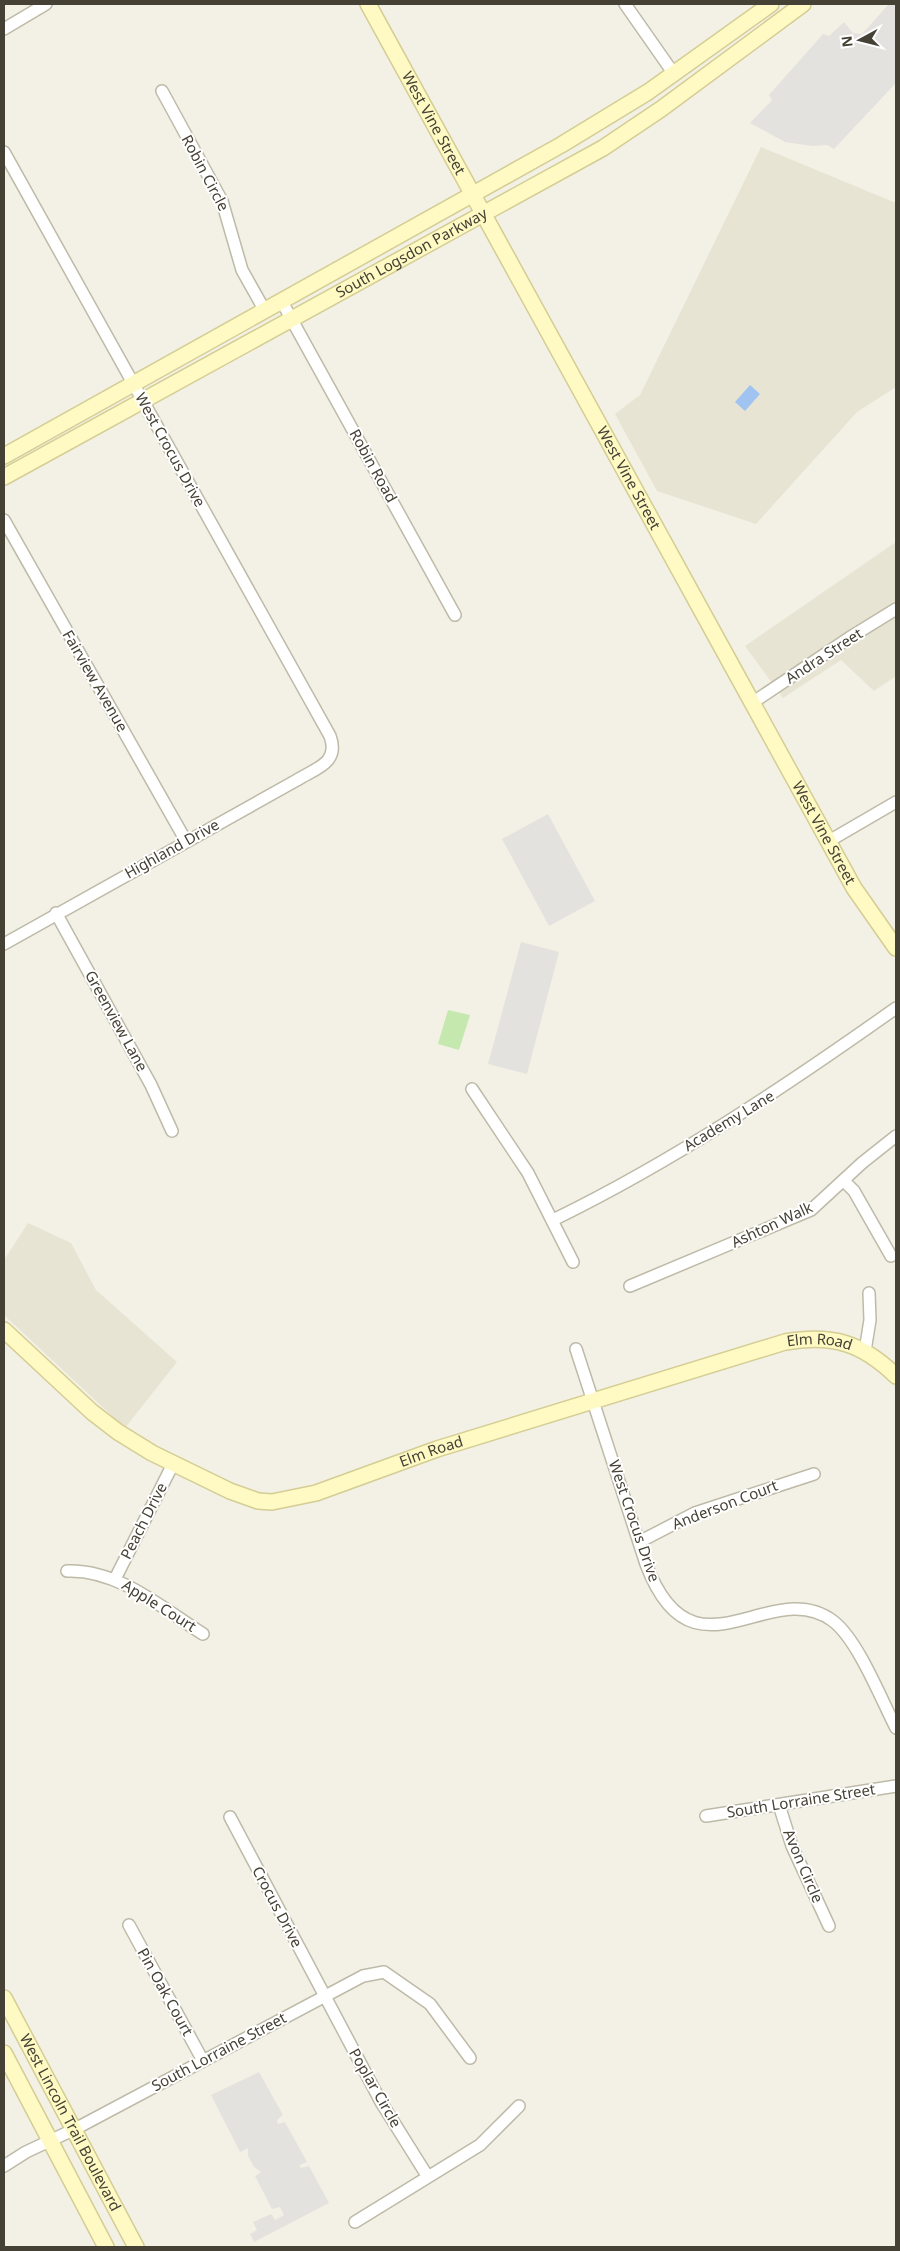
<svg xmlns="http://www.w3.org/2000/svg" width="900" height="2251" viewBox="0 0 900 2251" font-family="'Noto Sans',sans-serif">
	<style>
		.residential { fill: #e7e4d3 }
		.green { fill: #c4e8ad }
		.parking { fill: #e4e2de }
		.water { fill: #a0c3f1 }
		.lines { fill: none; stroke-linecap: round; stroke-linejoin: round }
		.street-casing { stroke: #bebaa8; stroke-width: 14 }
		.secondary-casing { stroke: #d4cd94; stroke-width: 18 }
		.street { stroke: #fff; stroke-width: 11 }
		.secondary { stroke: #fffac3; stroke-width: 15 }
		.labels { text-anchor: middle; stroke-width: 4; stroke-linejoin: round; paint-order: stroke }
		.street-label { font-size: 15px; fill: #454135; stroke: #fff }
	</style>
	<rect width="100%" height="100%" fill="#f3f1e5"/>
	<path class="residential" d="M 761,147 L 896,203 L 896,387 L 857,412 L 756,524 L 657,491 L 615,414 L 640,395 Z
		M 896,542 L 896,676 L 874,691 L 841,660 L 783,698 L 745,646 Z
		M 28,1223 L 71,1243 L 96,1290 L 177,1362 L 125,1428 L 4,1315 L 4,1260 Z"/>
	<path class="green" d="M 448,1010 L 470,1015 L 459,1050 L 438,1044 Z"/>
	<path class="parking" d="M 889,4 L 896,4 L 896,83 L 834,149 L 827,145 L 812,146 L 785,142 L 750,123 L 772,100 L 769,95 L 823,34 L 829,36 L 844,22 L 853,33 L 862,34 Z
		M 548,814 L 595,901 L 549,926 L 502,839 Z
		M 521,942 L 559,952 L 527,1074 L 488,1064 Z
		M 259,2072 L 283,2115 L 277,2120 L 278,2124 L 285,2122 L 307,2162 L 300,2165 L 300,2168 L 309,2166 L 329,2203 L 254,2242 L 250,2234 L 257,2230 L 253,2222 L 271,2214 L 275,2220 L 284,2215 L 280,2207 L 272,2209 L 255,2176 L 261,2172 L 254,2167 L 248,2156 L 248,2148 L 240,2152 L 211,2095 Z"/>
	<path class="water" d="M 750,385 L 760,394 L 745,411 L 735,402 Z"/>
	<g class="lines">
		<g class="street-casing">
			<path id="street" d="M 625,4 L 674,74
				M 4,29 L 46,4
				M 162,91 L 222,201 L 242,270 L 265,311
				M 4,152 L 330,736 C 340,763 316,768 297,780 L 4,944
				M 282,302 L 455,615
				M 4,520 L 186,841
				M 752,703 L 849,638 L 896,609
				M 829,841 L 896,802
				M 56,913 L 151,1085 L 172,1131
				M 472,1089 L 528,1173 L 573,1262
				M 844,1181 L 854,1191 L 891,1256
				M 553,1220 C 674,1161 786,1086 896,1008
				M 630,1286 L 811,1210 L 862,1163 L 896,1136
				M 576,1349 L 646,1564 C 693,1689 770,1574 833,1621 C 858,1640 881,1699 896,1728
				M 865,1351 L 870,1320 L 869,1293
				M 639,1542 L 695,1513 L 814,1474
				M 67,1571 C 118,1569 162,1608 203,1634
				M 115,1579 L 173,1464
				M 779,1805 L 792,1846 L 829,1926
				M 706,1816 L 896,1786
				M 230,1817 L 381,2102 L 428,2177
				M 129,1925 L 202,2059
				M 4,2166 L 26,2152 L 75,2129 L 363,1976 L 384,1972 L 430,2004 L 470,2058
				M 355,2222 L 480,2145 L 519,2106"/>
		</g>
		<g class="secondary-casing">
			<g id="secondary">
				<path id="s1" d="M 368,4 L 854,888 L 896,948"/>
				<path d="M 4,456 L 561,145 L 648,92 L 771,4"/>
				<path id="s2" d="M 4,477 L 603,148 L 661,109 L 803,4"/>
				<path id="s3" d="M 4,1330 L 92,1412 L 118,1432 L 152,1453 L 230,1491 L 258,1501 L 272,1502 L 316,1493 L 437,1449 L 785,1342 C 833,1334 862,1343 896,1376"/>
				<path id="s4" d="M 4,1998 L 136,2247"/>
				<path d="M 4,2053 L 106,2247"/>
			</g>
		</g>
		<use href="#street" class="street"/>
		<use href="#secondary" class="secondary"/>
	</g>
	<g class="labels">
		<g class="street-label">
			<text dy="5" stroke="none"><textPath href="#s1" startOffset="136">West Vine Street</textPath></text>
			<text transform="translate(205 173) rotate(62)" y="5">Robin Circle</text>
			<text dy="5" stroke="none"><textPath href="#s2" startOffset="465">South Logsdon Parkway</textPath></text>
			<text transform="translate(170 450) rotate(61)" y="5">West Crocus Drive</text>
			<text transform="translate(373 466) rotate(61)" y="5">Robin Road</text>
			<text dy="5" stroke="none"><textPath href="#s1" startOffset="541">West Vine Street</textPath></text>
			<text transform="translate(824 656) rotate(-33)" y="5">Andra Street</text>
			<text transform="translate(95 681) rotate(60)" y="5">Fairview Avenue</text>
			<text dy="5" stroke="none"><textPath href="#s1" startOffset="946">West Vine Street</textPath></text>
			<text transform="translate(172 849) rotate(-29)" y="5">Highland Drive</text>
			<text transform="translate(116 1021) rotate(61)" y="5">Greenview Lane</text>
			<text transform="translate(729 1121) rotate(-31)" y="5">Academy Lane</text>
			<text transform="translate(772 1225) rotate(-25)" y="5">Ashton Walk</text>
			<text dy="5" stroke="none"><textPath href="#s3" startOffset="896">Elm Road</textPath></text>
			<text dy="5" stroke="none"><textPath href="#s3" startOffset="491">Elm Road</textPath></text>
			<text transform="translate(725 1505) rotate(-21)" y="5">Anderson Court</text>
			<text transform="translate(144 1521) rotate(-63)" y="5">Peach Drive</text>
			<text transform="translate(634 1521) rotate(71)" y="5">West Crocus Drive</text>
			<text transform="translate(159 1606) rotate(32)" y="5">Apple Court</text>
			<text transform="translate(801 1801) rotate(-9)" y="5">South Lorraine Street</text>
			<text transform="translate(803 1866) rotate(67)" y="5">Avon Circle</text>
			<text transform="translate(277 1907) rotate(62)" y="5">Crocus Drive</text>
			<text transform="translate(165 1992) rotate(61)" y="5">Pin Oak Court</text>
			<text transform="translate(219 2052) rotate(-28)" y="5">South Lorraine Street</text>
			<text transform="translate(375 2088) rotate(60)" y="5">Poplar Circle</text>
			<text dy="5" stroke="none"><textPath href="#s4" startOffset="141">West Lincoln Trail Boulevard</textPath></text>
		</g>
	</g>
	<rect width="900" height="2251" fill="none" stroke="#454135" stroke-width="10"/>
	<g transform="translate(860 40) rotate(263)" stroke="#ffffff" stroke-width="4" paint-order="stroke">
	<path d="M0-4L9 19L0 12L-9 19Z" fill="#454135"/>
	<text y="-8" font-size="14" font-weight="bold" text-anchor="middle" fill="#454135">N</text>
	</g>
</svg>
